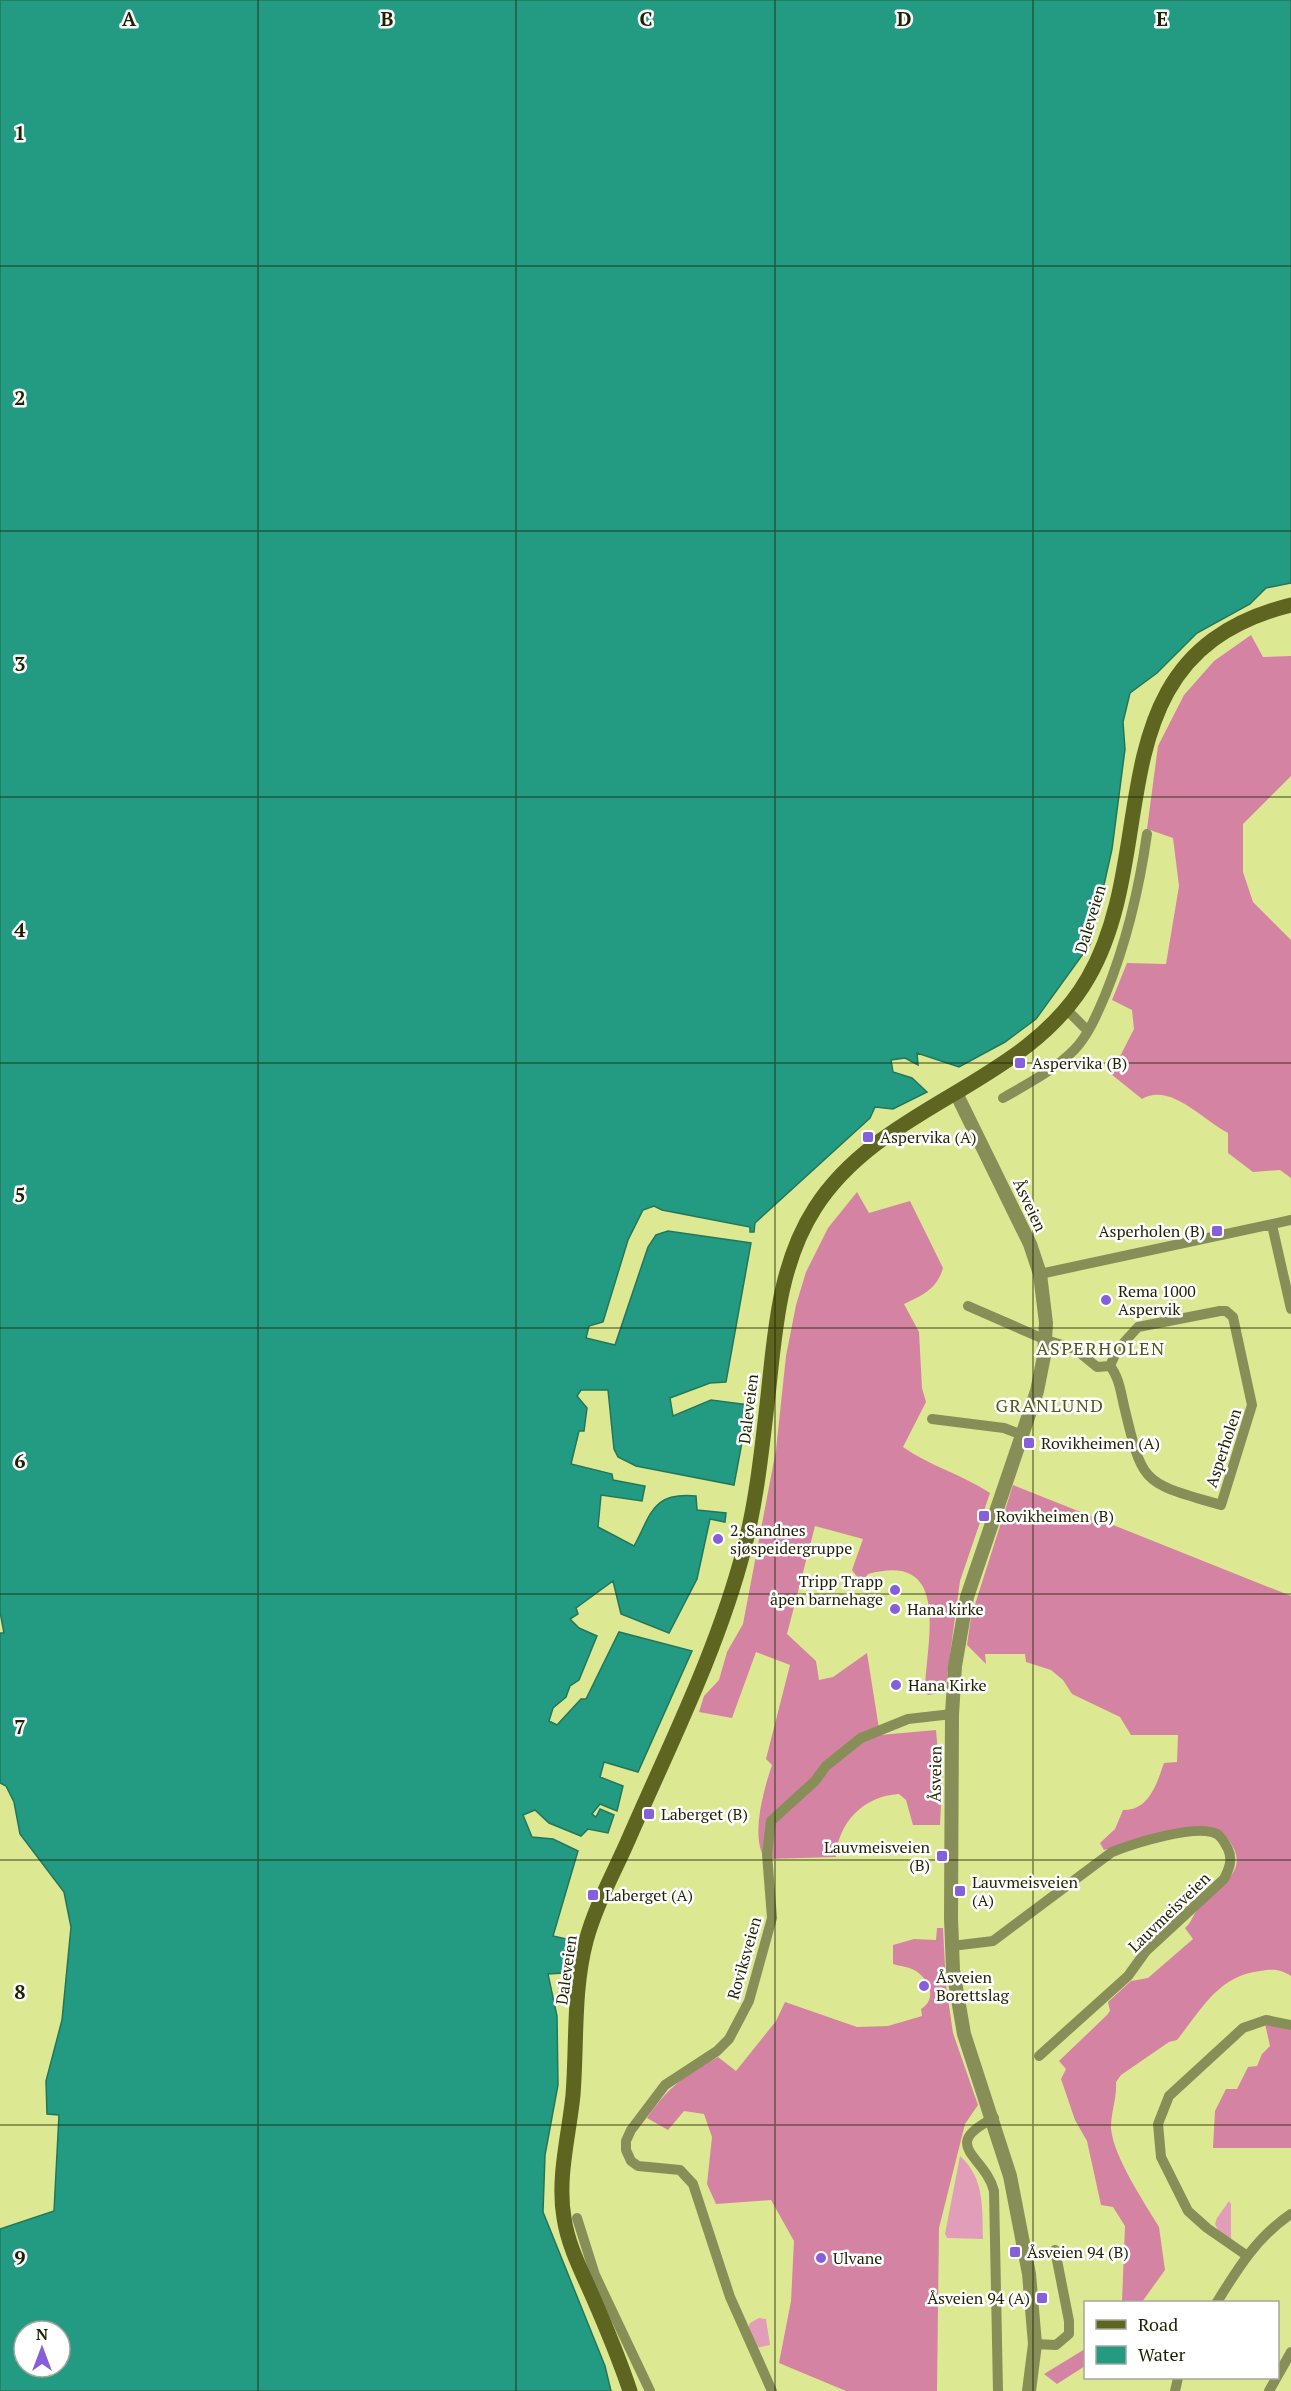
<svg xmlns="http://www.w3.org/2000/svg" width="1291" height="2391" viewBox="0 0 1291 2391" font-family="'PT Serif',serif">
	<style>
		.green { fill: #e29eb8 }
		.forest { fill: #d583a3 }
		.water { fill: #239b82; stroke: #22775b; stroke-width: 1.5; fill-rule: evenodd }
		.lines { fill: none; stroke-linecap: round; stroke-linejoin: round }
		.minor { stroke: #878e58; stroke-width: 10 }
		.tertiary { stroke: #878e58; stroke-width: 14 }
		.secondary { stroke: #5e6520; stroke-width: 15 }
		.grid { fill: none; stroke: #1f2201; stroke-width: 1.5; stroke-opacity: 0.55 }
		.poi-dot { fill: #865fda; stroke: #fff; stroke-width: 2 }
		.labels { text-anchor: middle; stroke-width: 5; stroke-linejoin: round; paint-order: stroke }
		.street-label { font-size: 16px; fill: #1f2201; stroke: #fff }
		.poi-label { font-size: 16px; fill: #1f2201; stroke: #fff; text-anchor: start }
		.neighbourhood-label { font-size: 18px; letter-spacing: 1.5px; fill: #535919; stroke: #fff }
		.grid-label { font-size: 20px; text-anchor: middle; font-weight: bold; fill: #1f2201; stroke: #fff; stroke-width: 5; stroke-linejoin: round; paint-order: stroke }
	</style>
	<rect width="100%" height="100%" fill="#dde893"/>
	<path class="green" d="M 960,2156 C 985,2179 982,2207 983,2239 L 947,2238 L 945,2234 Z
		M 1229,2201 L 1231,2204 L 1231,2239 L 1219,2232 L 1215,2224 L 1217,2218 Z
		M 759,2318 L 766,2319 L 770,2345 L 756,2348 L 748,2329 L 750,2323 Z"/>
	<path class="forest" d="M 1251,635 L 1263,657 L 1291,656 L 1291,776 L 1243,824 L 1243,872 L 1253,902 L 1291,940 L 1291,1178 L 1280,1170 L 1253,1172 L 1228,1153 L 1228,1133 C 1203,1120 1170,1082 1142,1099 L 1111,1074 L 1134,1029 L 1132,1010 L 1112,1000 L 1127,963 L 1166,964 L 1179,886 L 1173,838 L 1147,829 L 1158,746 L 1184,695 L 1214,661 Z
		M 857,1192 L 869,1213 L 910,1201 L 943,1268 C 937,1289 923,1295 904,1304 L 919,1332 L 922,1388 L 926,1402 L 903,1447 C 930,1466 961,1474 990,1493 L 960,1581 L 945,1692 L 928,1695 L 925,1692 C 925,1645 954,1550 868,1574 L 862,1583 L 852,1570 L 863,1539 L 815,1526 L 787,1634 L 816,1661 L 819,1680 L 833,1677 L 867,1653 L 880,1735 L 936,1730 L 938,1753 L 932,1755 L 932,1760 L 943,1765 L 940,1825 L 913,1825 L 906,1800 L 899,1794 C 864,1796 838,1822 836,1857 L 765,1859 C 750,1836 764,1789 772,1765 L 766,1759 L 790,1665 L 756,1652 L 732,1718 L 699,1712 L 704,1696 L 719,1680 L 727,1652 L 743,1624 L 776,1450 L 786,1356 L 796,1305 L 806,1272 L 828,1228 Z
		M 1013,1485 L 1291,1596 L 1291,1976 C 1279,1969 1274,1969 1260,1971 C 1218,1976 1202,2009 1177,2040 L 1169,2042 L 1121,2075 L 1116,2082 C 1117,2098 1111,2112 1111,2128 C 1113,2156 1144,2202 1159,2227 L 1165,2270 L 1142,2302 L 1122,2302 L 1125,2226 L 1113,2207 L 1101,2205 L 1087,2141 L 1075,2120 L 1061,2079 L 1066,2069 L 1059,2061 L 1107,2015 L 1110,2011 L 1108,2002 L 1131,1981 L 1148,1978 L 1193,1939 L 1185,1928 C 1192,1922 1192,1916 1198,1909 C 1220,1883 1256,1871 1224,1834 L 1178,1830 L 1104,1850 L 1100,1843 L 1115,1829 L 1123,1810 C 1149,1811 1157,1783 1164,1763 L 1177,1762 L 1178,1735 L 1131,1735 L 1120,1717 L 1072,1694 L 1063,1680 L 1051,1670 L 1026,1662 L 1025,1654 L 985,1654 L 986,1664 L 967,1645 L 971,1617 Z
		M 937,1928 L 943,1928 L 946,1985 L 953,2033 L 978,2105 L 965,2124 L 939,2228 L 937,2391 L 846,2391 L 779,2363 L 791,2301 L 794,2241 L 771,2200 L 716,2204 L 707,2184 L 712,2137 L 704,2114 L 684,2111 L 668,2130 L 647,2118 C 668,2087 685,2075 718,2057 L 736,2071 L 776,2021 L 785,2002 L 857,2027 L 888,2026 L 922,2016 L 921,2009 C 937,2000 930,1980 916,1971 C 910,1967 899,1966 893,1964 L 893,1945 L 914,1939 L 936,1940 Z
		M 1265,2024 L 1291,2030 L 1291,2148 L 1213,2148 L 1215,2111 L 1226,2089 L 1237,2089 L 1248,2067 L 1257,2066 L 1262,2054 L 1270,2046 Z
		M 1085,2349 L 1085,2366 L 1057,2384 L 1044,2374 Z"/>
	<path class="water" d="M 0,0 L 1291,0 L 1291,583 L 1266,588 L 1250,604 L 1197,633 L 1157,673 L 1130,693 L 1123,722 L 1125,749 L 1112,849 L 1091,943 L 1036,1019 L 1005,1042 L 959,1067 L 917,1053 L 918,1065 L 905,1058 L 891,1060 L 893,1072 L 912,1078 L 927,1092 L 893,1109 L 875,1107 L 870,1118 L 755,1223 L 754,1232 L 750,1232 L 750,1227 L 662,1210 L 654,1206 L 643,1210 L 628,1240 L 603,1322 L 589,1326 L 586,1338 L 615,1345 L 648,1247 L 656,1235 L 668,1231 L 751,1243 L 726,1382 L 710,1383 L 670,1398 L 673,1416 L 711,1400 L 749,1405 L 734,1485 L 636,1466 L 618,1457 L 614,1449 L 608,1390 L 581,1390 L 577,1396 L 587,1408 L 584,1431 L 579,1431 L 571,1464 L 612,1474 L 613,1480 L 645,1486 L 642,1501 L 601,1495 L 598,1527 L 634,1546 C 652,1513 652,1492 696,1496 L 697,1510 L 726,1513 L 725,1522 L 710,1519 L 697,1579 L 669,1633 L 621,1614 L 613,1581 L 576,1608 L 578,1614 L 570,1619 L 579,1628 L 597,1636 L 579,1680 L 570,1686 L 566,1697 L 553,1708 L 549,1721 L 557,1725 L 581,1699 L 586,1699 L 619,1632 L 692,1651 L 638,1772 L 604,1762 L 600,1777 L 623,1786 L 617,1811 L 600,1804 L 592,1814 L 596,1817 L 600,1809 L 614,1815 L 608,1833 L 588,1829 L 581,1836 L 549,1823 L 535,1810 L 523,1815 L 532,1837 L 553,1839 L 578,1851 L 553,1936 L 571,1940 L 563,1973 L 548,1974 L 557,2016 L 558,2085 L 545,2155 L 543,2212 L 605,2366 L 611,2391 L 0,2391 L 0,2229 L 54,2211 L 59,2115 L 47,2114 L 46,2081 L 62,2020 L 71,1927 L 64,1892 L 20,1834 L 14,1802 L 6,1786 L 0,1783 L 0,1633 L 4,1633 L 0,1612 ZM 24,2331 L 60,2331 L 60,2367 L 24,2367 Z"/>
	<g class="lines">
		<path class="minor" d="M 1067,1010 L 1088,1031
			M 1003,1098 C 1027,1084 1055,1070 1075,1049 C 1089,1034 1098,1012 1106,993 C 1127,941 1139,890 1147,834
			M 1272,1225 L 1291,1309
			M 1040,1274 L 1291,1220
			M 968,1306 L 1046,1340 L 1075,1349 L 1097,1367 L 1110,1366
			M 1220,1311 L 1226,1311 L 1233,1317 L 1252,1405 L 1221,1505 C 1142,1482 1143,1486 1124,1406 C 1121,1393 1119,1377 1110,1366 L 1117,1350 L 1138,1327 Z
			M 932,1419 L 1004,1428 L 1022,1435
			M 952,1946 L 993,1941 L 1112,1852 C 1132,1844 1197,1823 1217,1834 C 1222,1837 1225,1843 1228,1849 C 1233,1860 1229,1869 1224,1879 L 1146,1951 L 1128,1976 L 1039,2056
			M 994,2118 C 938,2146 985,2155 994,2191 L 998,2391
			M 577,2218 L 595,2275 L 650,2391
			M 1246,2255 L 1207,2228 L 1188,2211 L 1161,2157 L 1158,2124 L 1169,2096 L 1243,2028 L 1266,2020 L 1291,2025
			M 1217,2302 C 1238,2268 1257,2237 1291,2214
			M 1035,2344 L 1056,2345 L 1069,2334 L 1069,2321 L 1055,2250
			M 772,2391 L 730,2297 L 693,2184 L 680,2170 L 638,2166 L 631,2161 L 626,2150 L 626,2141 L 631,2130 L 665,2085 L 717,2051 L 729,2039 L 749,2001 L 772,1918 L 767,1854 L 771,1821 L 815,1781 L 826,1766 L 861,1738 L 908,1719 L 952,1714
			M 1175,2391 L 1178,2378
			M 1269,2391 L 1291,2352"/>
		<path class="tertiary" d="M 956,1093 L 1030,1244 L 1040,1274 L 1046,1323 L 1044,1356 L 1037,1391 L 967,1597 L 955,1666 L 952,1714 L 951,1918 L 953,1970 L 964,2034 L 1010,2176 L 1029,2274 L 1035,2344 L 1029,2391"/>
		<path class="secondary" d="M 630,2391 C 619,2358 606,2327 592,2295 C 581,2270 568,2245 564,2218 C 557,2178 569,2135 573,2095 C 577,2044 573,1990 586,1941 C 596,1904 615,1871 630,1836 C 671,1742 718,1649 744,1549 C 757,1499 762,1447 768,1396 C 775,1331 779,1264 815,1208 C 882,1103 1026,1086 1088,978 C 1164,847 1090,655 1291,605"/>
	</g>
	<path class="grid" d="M 258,0 L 258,2391M 516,0 L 516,2391M 775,0 L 775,2391M 1033,0 L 1033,2391M 0,266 L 1291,266M 0,531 L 1291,531M 0,797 L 1291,797M 0,1063 L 1291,1063M 0,1328 L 1291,1328M 0,1594 L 1291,1594M 0,1860 L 1291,1860M 0,2125 L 1291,2125"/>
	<g class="poi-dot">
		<rect x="1014" y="1057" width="12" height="12" rx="3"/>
		<rect x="862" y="1131" width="12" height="12" rx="3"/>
		<rect x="1211" y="1225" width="12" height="12" rx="3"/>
		<circle cx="1106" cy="1300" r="6"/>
		<rect x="1023" y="1437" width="12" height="12" rx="3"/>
		<rect x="978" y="1510" width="12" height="12" rx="3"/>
		<circle cx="718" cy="1539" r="6"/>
		<circle cx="895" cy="1590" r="6"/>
		<circle cx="895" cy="1609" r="6"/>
		<circle cx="896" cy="1685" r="6"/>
		<rect x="643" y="1808" width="12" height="12" rx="3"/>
		<rect x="936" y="1850" width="12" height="12" rx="3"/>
		<rect x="954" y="1885" width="12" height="12" rx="3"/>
		<rect x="587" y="1889" width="12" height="12" rx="3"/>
		<circle cx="924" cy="1986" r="6"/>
		<rect x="1009" y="2246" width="12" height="12" rx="3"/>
		<circle cx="821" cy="2258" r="6"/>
		<rect x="1036" y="2292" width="12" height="12" rx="3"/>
	</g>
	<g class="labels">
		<g class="street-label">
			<text transform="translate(1090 919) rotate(-73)" y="6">Daleveien</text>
			<text transform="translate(1030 1205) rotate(65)" y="6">Åsveien</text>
			<text transform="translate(748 1409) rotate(-83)" y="6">Daleveien</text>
			<text transform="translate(1223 1448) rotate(-72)" y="6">Asperholen</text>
			<text transform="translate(935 1774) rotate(-89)" y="6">Åsveien</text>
			<text transform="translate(1169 1912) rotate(-44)" y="6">Lauvmeisveien</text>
			<text transform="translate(744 1958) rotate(-74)" y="6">Roviksveien</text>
			<text transform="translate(566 1970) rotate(-82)" y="6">Daleveien</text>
		</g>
		<g class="poi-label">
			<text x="1032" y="1069">Aspervika (B)</text>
			<text x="880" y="1143">Aspervika (A)</text>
			<text x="1205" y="1237" text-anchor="end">Asperholen (B)</text>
			<text x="1118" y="1297">Rema 1000<tspan x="1118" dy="18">Aspervik</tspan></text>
			<text x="1041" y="1449">Rovikheimen (A)</text>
			<text x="996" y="1522">Rovikheimen (B)</text>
			<text x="730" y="1536">2. Sandnes<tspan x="730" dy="18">sjøspeidergruppe</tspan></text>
			<text x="883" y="1587" text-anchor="end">Tripp Trapp<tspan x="883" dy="18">åpen barnehage</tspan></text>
			<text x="907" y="1615">Hana kirke</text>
			<text x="908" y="1691">Hana Kirke</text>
			<text x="661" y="1820">Laberget (B)</text>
			<text x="930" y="1853" text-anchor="end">Lauvmeisveien<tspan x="930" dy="18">(B)</tspan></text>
			<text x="972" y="1888">Lauvmeisveien<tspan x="972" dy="18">(A)</tspan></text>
			<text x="605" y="1901">Laberget (A)</text>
			<text x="936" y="1983">Åsveien<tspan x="936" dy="18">Borettslag</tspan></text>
			<text x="1027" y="2258">Åsveien 94 (B)</text>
			<text x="833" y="2264">Ulvane</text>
			<text x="1030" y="2304" text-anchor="end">Åsveien 94 (A)</text>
		</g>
		<g class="neighbourhood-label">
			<text x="1101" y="1355">ASPERHOLEN</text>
			<text x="1050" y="1412">GRANLUND</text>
		</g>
	</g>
	<g class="grid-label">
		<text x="129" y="26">A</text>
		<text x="387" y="26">B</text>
		<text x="646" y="26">C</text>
		<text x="904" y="26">D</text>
		<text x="1162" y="26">E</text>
		<text x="20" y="140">1</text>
		<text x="20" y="405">2</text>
		<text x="20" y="671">3</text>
		<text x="20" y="937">4</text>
		<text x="20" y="1202">5</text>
		<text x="20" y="1468">6</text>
		<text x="20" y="1734">7</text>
		<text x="20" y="1999">8</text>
		<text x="20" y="2265">9</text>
	</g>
	<rect x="1084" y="2301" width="195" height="78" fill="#ffffff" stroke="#a5a799" stroke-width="1.5"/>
	<rect x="1096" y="2320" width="30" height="9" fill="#5e6520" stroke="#a5a799" stroke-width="1.5"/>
	<text x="1138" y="2331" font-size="18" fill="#1f2201">Road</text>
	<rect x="1096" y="2346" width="30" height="18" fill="#239b82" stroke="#a5a799" stroke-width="1.5"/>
	<text x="1138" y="2361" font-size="18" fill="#1f2201">Water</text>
	<g transform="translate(42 2349)"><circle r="28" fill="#ffffff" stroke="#a5a799" stroke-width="1.5"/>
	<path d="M0-4.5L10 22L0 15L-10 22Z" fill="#865fda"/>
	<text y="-9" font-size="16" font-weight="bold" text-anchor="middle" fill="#1f2201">N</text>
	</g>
</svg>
